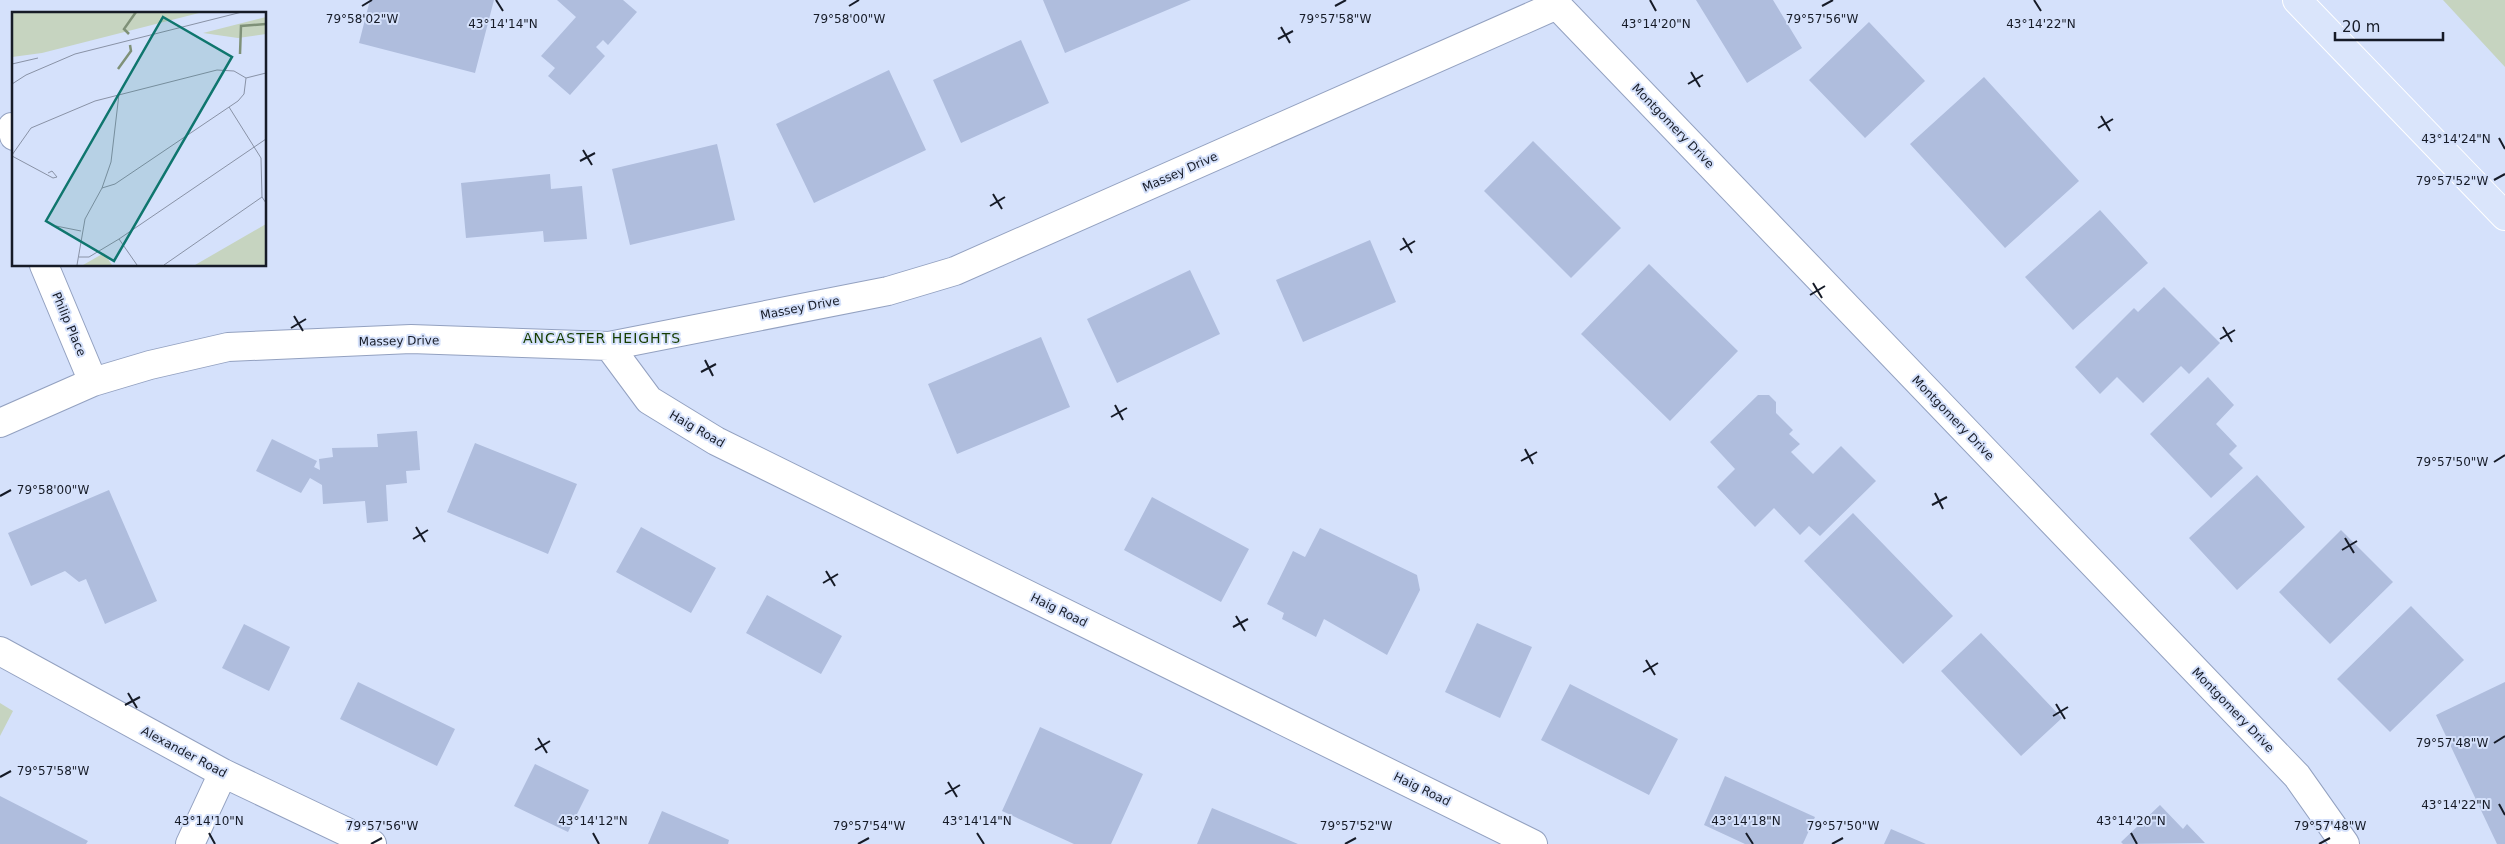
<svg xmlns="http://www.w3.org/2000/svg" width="2505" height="844" viewBox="0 0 2505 844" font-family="'DejaVu Sans',sans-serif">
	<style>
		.green { fill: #c6d4c0 }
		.building { fill: #afbddd }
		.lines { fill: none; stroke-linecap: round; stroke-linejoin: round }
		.minor-casing { stroke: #93a1c0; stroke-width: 30 }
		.major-casing { stroke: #fff; stroke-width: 30 }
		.minor { stroke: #fff; stroke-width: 28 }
		.major { stroke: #dae5fb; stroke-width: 28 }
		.ticks { fill: none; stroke: #161b27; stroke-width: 2 }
		.labels { text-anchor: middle; stroke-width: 4; stroke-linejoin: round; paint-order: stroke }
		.street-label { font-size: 12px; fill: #161b27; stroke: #d5e1fb }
		.neighbourhood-label { font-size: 14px; letter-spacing: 1px; fill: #163d00; stroke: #d5e1fb }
		.inset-river { fill: none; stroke: #7f9178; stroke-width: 2.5 }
		.inset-road { fill: none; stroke: #8992a6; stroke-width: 1 }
		.view { fill: #0f766e; fill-opacity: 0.15; stroke: #0f766e; stroke-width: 2.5 }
		.inset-edge { fill: none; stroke: #161b27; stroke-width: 2.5 }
		.ticks-label { font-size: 12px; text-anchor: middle; fill: #161b27; stroke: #d5e1fb; stroke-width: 4; stroke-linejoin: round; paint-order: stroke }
	</style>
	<rect width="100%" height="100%" fill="#d5e1fb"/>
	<path class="green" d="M 2443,0 L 2505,0 L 2505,67 Z
		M 0,703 L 13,711 L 0,736 Z"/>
	<path class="building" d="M 370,0 L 494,0 L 475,73 L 359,43 Z
		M 557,0 L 623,0 L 637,12 L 608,45 L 603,40 L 596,47 L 605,56 L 570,95 L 548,76 L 555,68 L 541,56 L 576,17 Z
		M 1043,0 L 1191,0 L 1065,53 Z
		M 1696,0 L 1773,0 L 1802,48 L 1747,83 Z
		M 1869,22 L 1925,81 L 1865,138 L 1809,80 Z
		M 1021,40 L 1049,103 L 961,143 L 933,80 Z
		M 889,70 L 926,150 L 814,203 L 776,124 Z
		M 1984,77 L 2079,181 L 2005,248 L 1910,144 Z
		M 1533,141 L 1621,228 L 1571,278 L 1484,191 Z
		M 717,144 L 735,220 L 630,245 L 612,169 Z
		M 550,174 L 551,189 L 582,186 L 587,239 L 544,242 L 543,231 L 466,238 L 461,183 Z
		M 2100,210 L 2148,263 L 2073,330 L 2025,277 Z
		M 1370,240 L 1396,302 L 1303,342 L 1276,280 Z
		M 1649,264 L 1738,351 L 1670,421 L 1581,334 Z
		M 1190,270 L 1220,334 L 1117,383 L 1087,319 Z
		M 2164,287 L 2220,343 L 2189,374 L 2181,366 L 2143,403 L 2117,377 L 2100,394 L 2075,367 L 2134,308 L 2138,312 Z
		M 1041,337 L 1070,407 L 957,454 L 928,384 Z
		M 2208,377 L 2234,405 L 2216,424 L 2237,446 L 2229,454 L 2243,468 L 2211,498 L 2150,434 Z
		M 1758,395 L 1769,395 L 1776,402 L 1776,413 L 1793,430 L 1789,434 L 1800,444 L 1791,452 L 1813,474 L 1841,446 L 1876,481 L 1820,536 L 1809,526 L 1800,535 L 1774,508 L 1755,527 L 1717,487 L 1735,469 L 1710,442 Z
		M 417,431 L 420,470 L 406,471 L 407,483 L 386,485 L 388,521 L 367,523 L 365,501 L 323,504 L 322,485 L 310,478 L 301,493 L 256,471 L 272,439 L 317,461 L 314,467 L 320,470 L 319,459 L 333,457 L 332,448 L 378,447 L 377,434 Z
		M 475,443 L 577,484 L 548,554 L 447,512 Z
		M 2257,475 L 2305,527 L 2237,590 L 2189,538 Z
		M 109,490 L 157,601 L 105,624 L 86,579 L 79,582 L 65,571 L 31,586 L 8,533 Z
		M 1152,497 L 1249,549 L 1221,602 L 1124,550 Z
		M 1853,513 L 1953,616 L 1903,664 L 1804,561 Z
		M 641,527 L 716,568 L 691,613 L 616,572 Z
		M 1320,528 L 1417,575 L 1420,590 L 1387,655 L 1324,619 L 1316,637 L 1282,619 L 1284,613 L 1267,604 L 1293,551 L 1305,557 Z
		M 2341,530 L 2393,582 L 2330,644 L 2279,592 Z
		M 767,595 L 842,636 L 821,674 L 746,633 Z
		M 2411,606 L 2464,660 L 2390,732 L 2337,679 Z
		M 1477,623 L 1532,647 L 1500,718 L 1445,692 Z
		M 244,624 L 290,647 L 269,691 L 222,668 Z
		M 1981,633 L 2062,718 L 2021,756 L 1941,671 Z
		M 358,682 L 455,729 L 437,766 L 340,719 Z
		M 2505,682 L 2505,844 L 2497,844 L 2436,715 Z
		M 1570,684 L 1678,739 L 1649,795 L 1541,740 Z
		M 1040,727 L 1143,774 L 1111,844 L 1074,844 L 1002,811 Z
		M 535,764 L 589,790 L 568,832 L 514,806 Z
		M 1725,776 L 1815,817 L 1803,844 L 1745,844 L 1704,825 Z
		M 0,796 L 88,841 L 86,844 L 0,844 Z
		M 2160,805 L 2183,829 L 2187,824 L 2205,843 L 2123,844 L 2121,842 Z
		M 1212,808 L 1298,844 L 1197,844 Z
		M 662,811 L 729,840 L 728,844 L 648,844 Z
		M 1891,829 L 1926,844 L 1884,844 Z"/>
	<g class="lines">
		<g class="minor-casing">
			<path id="minor" d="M 1552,0 L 2297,776 L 2345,844
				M 12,127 L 14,136
				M 44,265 L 93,382
				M 609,346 L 649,400 L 716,441 L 1533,844
				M 0,423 L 93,382 L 150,365 L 228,347 L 411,339 L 609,346 L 888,291 L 955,271 L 1557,5
				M 0,651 L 223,773 L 372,844
				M 190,844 L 223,773"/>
		</g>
		<g class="major-casing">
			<path id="major" d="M 2297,0 L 2505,216"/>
		</g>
		<use href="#minor" class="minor"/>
		<use href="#major" class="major"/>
	</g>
	<path class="ticks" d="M 496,0 L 503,11M 1650,0 L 1656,11M 2034,0 L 2041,11M 362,6 L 372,0M 849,6 L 859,0M 1335,6 L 1346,0M 1822,6 L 1833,0M 1281,27 L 1290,43M 1278,39 L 1293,31M 1691,72 L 1700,87M 1688,84 L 1703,75M 2101,116 L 2110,131M 2098,128 L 2113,119M 2499,138 L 2505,149M 583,150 L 592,165M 580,161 L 595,153M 2494,180 L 2505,174M 993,194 L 1002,209M 990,206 L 1005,197M 1403,238 L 1412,253M 1400,250 L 1415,241M 1813,283 L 1822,298M 1810,295 L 1825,286M 294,316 L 303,331M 2223,327 L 2232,342M 291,328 L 306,319M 2220,339 L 2235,330M 705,360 L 713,376M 701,372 L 716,364M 1115,405 L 1123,420M 1111,417 L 1127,408M 1525,449 L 1533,464M 1521,461 L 1537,452M 2494,462 L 2505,455M 1935,493 L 1943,509M 0,496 L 11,490M 1932,505 L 1947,497M 416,527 L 425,542M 2345,538 L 2354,553M 413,539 L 428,530M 2342,550 L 2357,541M 826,571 L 835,586M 823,583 L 838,574M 1236,616 L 1245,631M 1233,627 L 1248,619M 1646,660 L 1655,675M 1643,672 L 1658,663M 128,693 L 137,708M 2056,704 L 2065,719M 125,705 L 140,697M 2053,716 L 2068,707M 538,738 L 547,753M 2494,743 L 2505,736M 535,750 L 550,741M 0,777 L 11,771M 948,782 L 957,797M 945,794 L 960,785M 2499,804 L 2505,815M 209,833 L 215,844M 593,833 L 599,844M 977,833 L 984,844M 1746,833 L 1753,844M 2131,833 L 2137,844M 371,844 L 382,838M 858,844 L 869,838M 1345,844 L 1356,838M 1832,844 L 1843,838M 2319,844 L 2330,838"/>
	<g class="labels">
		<g class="street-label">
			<text transform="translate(1673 126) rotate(46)" y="4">Montgomery Drive</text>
			<text transform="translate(1180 172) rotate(-24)" y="4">Massey Drive</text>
			<text transform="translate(800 308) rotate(-11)" y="4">Massey Drive</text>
			<text transform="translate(69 324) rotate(67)" y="4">Philip Place</text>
			<text transform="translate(399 341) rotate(-1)" y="4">Massey Drive</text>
			<text transform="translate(1953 418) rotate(46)" y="4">Montgomery Drive</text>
			<text transform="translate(697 429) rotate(30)" y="4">Haig Road</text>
			<text transform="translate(1059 610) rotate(26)" y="4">Haig Road</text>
			<text transform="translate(2233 710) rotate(46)" y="4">Montgomery Drive</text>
			<text transform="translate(184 752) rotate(28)" y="4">Alexander Road</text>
			<text transform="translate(1422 789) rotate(26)" y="4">Haig Road</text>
		</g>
		<g class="neighbourhood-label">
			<text x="602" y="343">ANCASTER HEIGHTS</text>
		</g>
	</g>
	<g transform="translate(12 12)">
		<rect width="254" height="254" fill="#d5e1fb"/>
		<path d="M 0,0 L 191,0 L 30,41 L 0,45 ZM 254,5 L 254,22 L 226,26 L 191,21 ZM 254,212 L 254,253 L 183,253 ZM 92,241 L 100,253 L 71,253 Z" fill="#c6d4c0"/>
		<path class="inset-river" d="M 117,22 L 112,17 L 124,0M 228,42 L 229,14 L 254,12M 106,57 L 119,39 L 118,33"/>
		<path class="inset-road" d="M 0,52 L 26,46M 0,72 L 14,63 L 63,42 L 230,0M 217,95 L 249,146 L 250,185 L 254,191M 0,143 L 19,116 L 83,89 L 205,58 L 222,59 L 234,66 L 254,61M 0,144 L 41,166 L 45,165 L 40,159 L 36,161M 90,176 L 103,172 L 226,89 L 232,82 L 234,66M 44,214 L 69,219M 107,227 L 125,253M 67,245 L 77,245 L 107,227 L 254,127M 65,253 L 73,207 L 90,176 L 99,150 L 107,82M 152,253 L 250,185"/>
		<path class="view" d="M 151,5 L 220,45 L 102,249 L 34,209 Z"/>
		<rect width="254" height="254" class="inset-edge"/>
	</g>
	<g class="ticks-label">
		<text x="362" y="23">79°58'02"W</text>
		<text x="849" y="23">79°58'00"W</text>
		<text x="1335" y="23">79°57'58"W</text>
		<text x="1822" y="23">79°57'56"W</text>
		<text x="503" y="28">43°14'14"N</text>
		<text x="1656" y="28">43°14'20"N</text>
		<text x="2041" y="28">43°14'22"N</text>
		<text x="2456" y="143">43°14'24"N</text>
		<text x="2452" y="185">79°57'52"W</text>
		<text x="2452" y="466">79°57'50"W</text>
		<text x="53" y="494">79°58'00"W</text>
		<text x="2452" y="747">79°57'48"W</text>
		<text x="53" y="775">79°57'58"W</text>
		<text x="2456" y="809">43°14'22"N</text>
		<text x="209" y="825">43°14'10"N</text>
		<text x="593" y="825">43°14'12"N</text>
		<text x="977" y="825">43°14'14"N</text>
		<text x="1746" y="825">43°14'18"N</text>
		<text x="2131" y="825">43°14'20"N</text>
		<text x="382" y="830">79°57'56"W</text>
		<text x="869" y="830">79°57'54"W</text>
		<text x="1356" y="830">79°57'52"W</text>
		<text x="1843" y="830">79°57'50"W</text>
		<text x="2330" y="830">79°57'48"W</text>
	</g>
	<path d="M2335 32v8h108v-8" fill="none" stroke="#161b27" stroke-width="2.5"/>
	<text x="2342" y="32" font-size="15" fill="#161b27" stroke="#d5e1fb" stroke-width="4" paint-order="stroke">20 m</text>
</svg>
